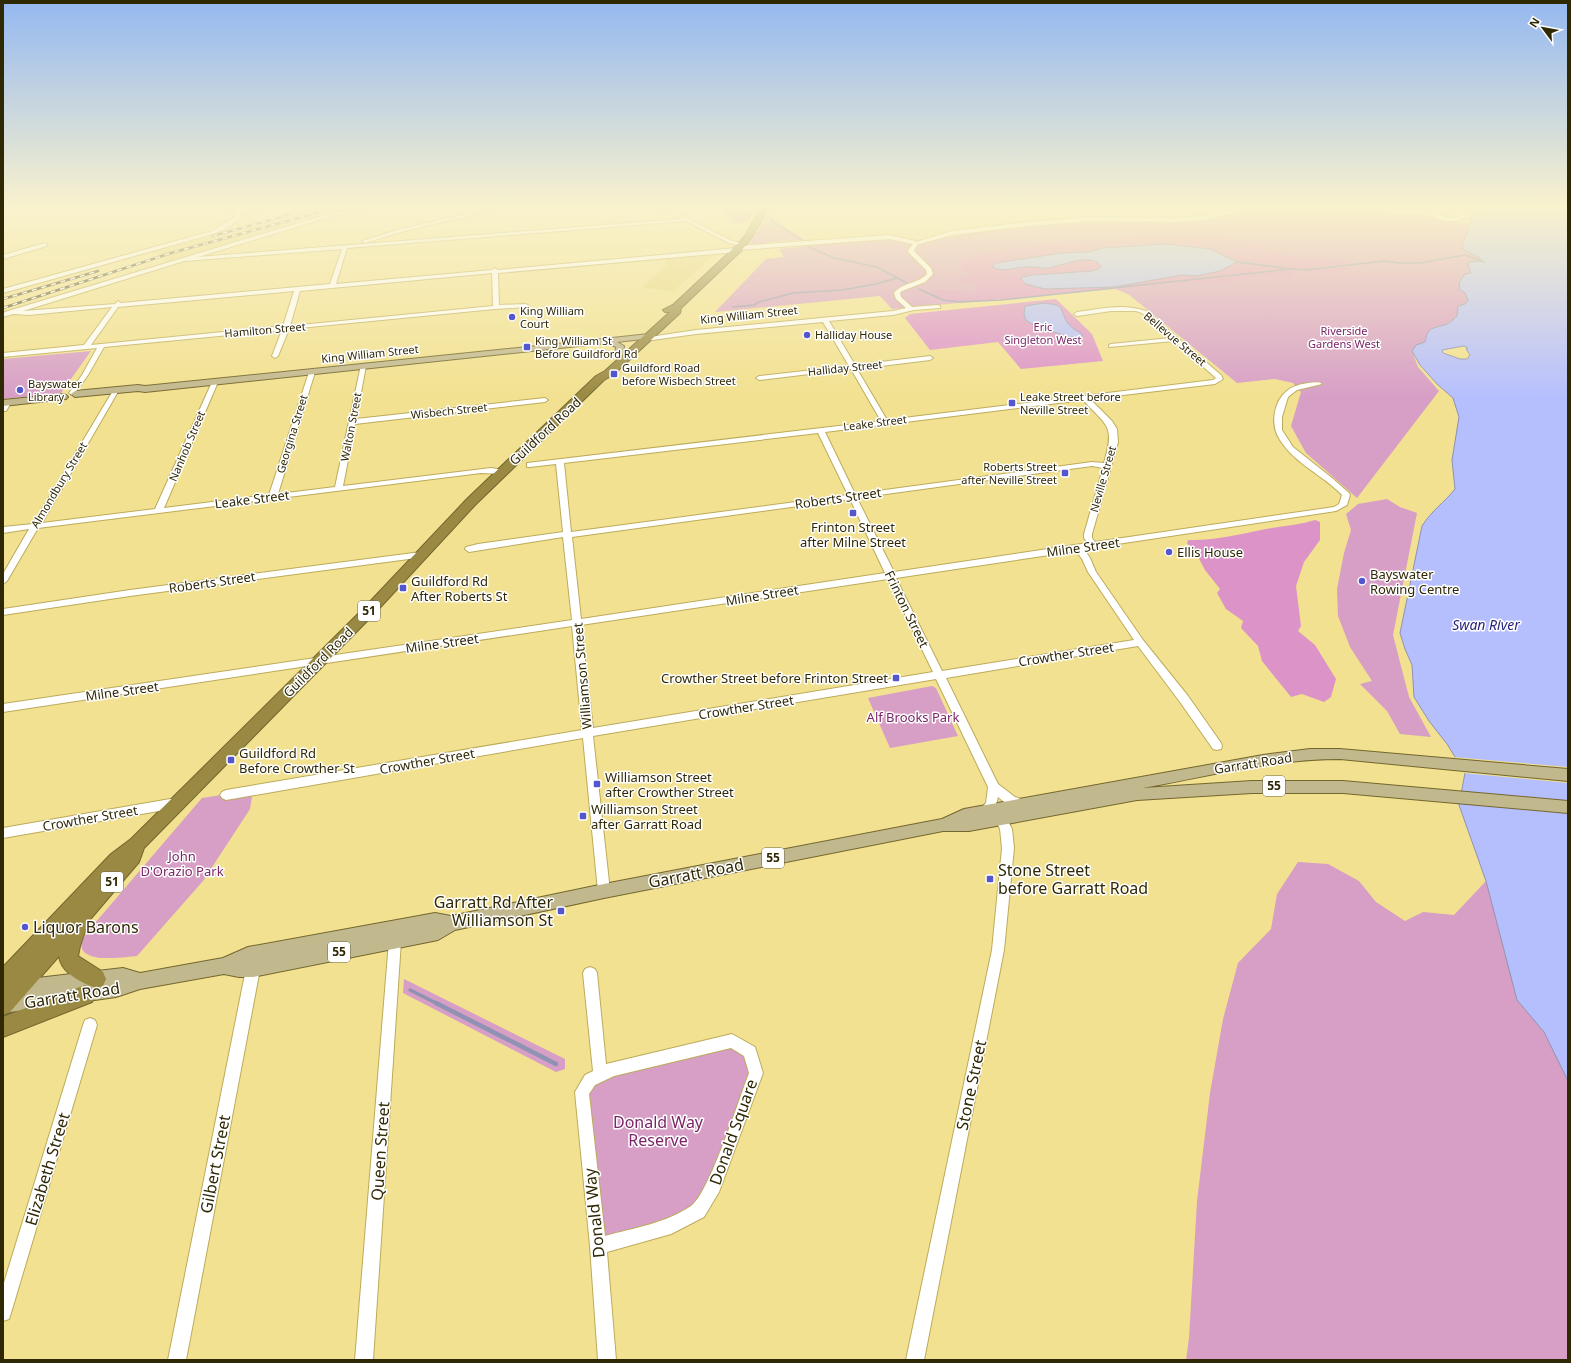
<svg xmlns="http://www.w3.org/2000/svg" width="1571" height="1363" viewBox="0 0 1571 1363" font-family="'Noto Sans',sans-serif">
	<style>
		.built { fill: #e8d57b }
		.green { fill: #d79ec6 }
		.forest { fill: #dc93c8; fill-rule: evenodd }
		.water { fill: #b6bffe; stroke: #8e92b3; fill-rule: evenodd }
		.pier { fill: #f2e190 }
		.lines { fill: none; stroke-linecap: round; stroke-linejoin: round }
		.stream-far2 { stroke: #8e92b3; stroke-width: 1.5 }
		.stream-far1 { stroke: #8e92b3; stroke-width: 3.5 }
		.stream { stroke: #8e92b3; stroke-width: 4.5 }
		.minor-casing { stroke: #bcab5b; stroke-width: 2 }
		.major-casing { stroke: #74672d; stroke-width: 2 }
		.highway-casing { stroke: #74672d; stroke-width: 2 }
		.minor { fill: #fff; fill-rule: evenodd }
		.major { fill: #c2b88e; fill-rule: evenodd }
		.highway { fill: #998942; fill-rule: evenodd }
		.rail-casing { stroke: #584f22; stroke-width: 2.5 }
		.rail { stroke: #fff; stroke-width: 1.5; stroke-dasharray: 5; stroke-linecap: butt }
		.poi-dot { fill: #5456cd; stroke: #fff; stroke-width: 1.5 }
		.labels { text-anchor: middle; stroke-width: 3; stroke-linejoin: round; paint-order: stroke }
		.far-poi-label { font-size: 11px; fill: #2f2805; stroke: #fff; text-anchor: start }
		.far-street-label { font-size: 11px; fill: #2f2805; stroke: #fff }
		.far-park-label { font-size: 11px; fill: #7a2567; stroke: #fff }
		.shield { fill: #fff; stroke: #6d6850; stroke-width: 1 }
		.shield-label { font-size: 12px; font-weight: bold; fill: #2f2805 }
		.street-label { font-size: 13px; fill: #2f2805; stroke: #fff }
		.poi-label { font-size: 13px; fill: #2f2805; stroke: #fff; text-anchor: start }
		.park-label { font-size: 13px; fill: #7a2567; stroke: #fff }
		.water-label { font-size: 14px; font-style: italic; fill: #251f75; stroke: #fff }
		.near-poi-label { font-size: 16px; fill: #2f2805; stroke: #fff; text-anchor: start }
		.near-street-label { font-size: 16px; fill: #2f2805; stroke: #fff }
		.near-park-label { font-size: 16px; fill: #7a2567; stroke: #fff }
	</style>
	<rect width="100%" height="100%" fill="#f2e190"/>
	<path class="built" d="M 316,207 L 359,207 L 301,223 L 168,262 L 152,252 Z
		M 714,255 L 673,292 L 642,287 L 666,266 L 665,259 Z"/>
	<path class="green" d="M 719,207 L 741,207 L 752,214 L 749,220 L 735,224 Z
		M 1260,207 L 1362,207 L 1394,212 L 1412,213 L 1448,222 L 1469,223 L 1467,234 L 1462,244 L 1464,250 L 1480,258 L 1482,261 L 1468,266 L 1471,270 L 1465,293 L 1468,300 C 1463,308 1458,317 1450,322 C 1438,330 1429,321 1425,342 L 1416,345 L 1412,351 L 1418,367 L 1439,391 L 1357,498 L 1306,453 L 1291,426 L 1301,392 L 1293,383 L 1275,379 L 1237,383 L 1128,294 L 1115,289 L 892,309 L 880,296 L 715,312 L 766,259 L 784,257 L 779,249 L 897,237 L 927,241 L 991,230 L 1090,222 L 1203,221 Z
		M 1399,207 L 1453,207 L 1450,215 Z
		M 765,219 L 773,219 L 805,240 L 771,242 L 754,246 L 749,244 Z
		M 91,351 L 61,393 L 3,399 L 3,359 Z
		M 1387,499 L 1400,507 L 1417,513 L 1393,635 L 1409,697 L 1431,737 L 1400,734 L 1387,711 L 1360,684 L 1372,681 L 1350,647 L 1338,616 L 1337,589 L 1344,553 L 1351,530 L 1346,514 L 1358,504 Z
		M 932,686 L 936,688 L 958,736 L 890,748 L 868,698 Z
		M 253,790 L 250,809 L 203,881 L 137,956 C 124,957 76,965 82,941 C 83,938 87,933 89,930 L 202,798 Z
		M 1298,862 L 1328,864 L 1359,881 L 1376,902 L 1405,921 L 1423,912 L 1454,915 L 1486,881 L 1517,1000 L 1544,1032 L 1568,1081 L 1568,1360 L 1186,1360 L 1189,1338 L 1197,1201 L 1210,1093 L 1223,1019 L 1238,963 L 1271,929 L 1277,894 Z
		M 404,979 L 565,1059 L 565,1069 L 556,1072 L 403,993 Z
		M 732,1041 L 756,1073 L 714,1187 L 671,1226 L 602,1251 L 582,1092 L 590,1080 Z"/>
	<path class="forest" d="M 1198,233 L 1250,242 L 1252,244 C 1271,251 1289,256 1309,258 C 1323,259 1339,257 1352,262 L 1338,266 L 1340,268 L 1351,268 L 1337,273 L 1322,272 L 1310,274 L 1302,270 L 1293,271 L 1294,277 C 1282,281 1277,276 1267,275 C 1259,275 1253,278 1245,279 C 1240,280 1235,279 1229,280 L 1228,284 C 1213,281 1197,284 1181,282 L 966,302 L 946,302 L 933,297 L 931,291 C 939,287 969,292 976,296 L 978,286 L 974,283 L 961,281 L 959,278 L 970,277 L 970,275 L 963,271 L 960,266 L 962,260 L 980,254 L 1026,246 L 1045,244 L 1060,244 L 1072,242 ZM 1166,244 L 1210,249 L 1223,257 L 1233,259 L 1236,263 C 1230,265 1226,269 1220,271 L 1147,280 L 1141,283 L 1114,286 L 1045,289 L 1026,284 L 1032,275 L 1092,271 L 1099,269 L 1101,266 L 1097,261 L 1087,259 L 1047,268 L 1026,267 L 1011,270 L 992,267 L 996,263 L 1062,253 L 1088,252 L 1104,248 Z
		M 1056,299 L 1092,334 L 1103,361 L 1021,369 L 998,342 L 930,350 L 905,318 L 910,314 Z
		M 1315,520 L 1320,522 L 1320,540 L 1304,562 L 1296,586 L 1301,626 L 1298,631 L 1315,645 L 1336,679 L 1331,697 L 1324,702 L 1302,694 L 1291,697 L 1262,661 L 1258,646 L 1241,628 L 1243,621 L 1226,609 L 1217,593 L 1220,589 L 1205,570 L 1197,555 L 1187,543 L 1188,540 C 1214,541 1241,534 1266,529 C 1283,526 1299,525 1315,520 Z"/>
	<path class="water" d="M 1474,207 L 1568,207 L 1568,1081 L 1544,1032 L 1517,1000 L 1486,881 L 1459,805 L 1465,773 L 1447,744 L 1429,721 L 1414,697 L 1412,665 L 1405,649 L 1400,633 L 1422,526 C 1432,510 1444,503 1455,489 L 1452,460 L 1459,417 L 1453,398 L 1437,384 L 1420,365 L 1412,351 L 1416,345 L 1425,342 C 1428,327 1431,329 1444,325 C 1449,324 1453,320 1457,316 L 1458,306 L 1465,304 L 1468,300 L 1465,293 L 1460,290 L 1459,283 L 1465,274 L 1471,273 L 1468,266 L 1469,262 L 1481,261 L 1480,258 L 1464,250 L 1462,244 L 1467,234 ZM 1464,346 L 1468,348 L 1466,349 L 1470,355 L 1467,359 L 1460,359 L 1443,353 L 1442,350 Z
		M 1166,244 L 1210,249 L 1237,262 L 1220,271 L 1196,276 L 1182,275 L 1114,287 L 1045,289 L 1026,284 L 1021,279 L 1022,277 L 1032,275 L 1092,271 L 1099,269 L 1101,266 C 1092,252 1062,266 1048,268 C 1041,269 1033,266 1026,267 C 1014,267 1004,273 992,267 L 996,263 L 1062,253 L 1088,252 L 1104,248 Z
		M 1044,303 C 1066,306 1058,306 1067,322 C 1070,327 1077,331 1082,334 L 1082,338 C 1075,340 1033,326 1027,321 C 1023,317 1024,312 1025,306 Z"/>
	<path class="pier" d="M 1453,757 L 1568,767 L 1568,783 L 1463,773 Z"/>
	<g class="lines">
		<path class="stream-far2" d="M 727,207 L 733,211 L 751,215
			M 766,217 L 771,217 L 771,220 L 801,240
			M 809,247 L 834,258 L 877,267 L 907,283
			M 1237,262 L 1285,268
			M 919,289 L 943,300 L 959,302 L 1001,300 L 1290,269 L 1306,270 L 1384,261 L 1398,263 L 1420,263 L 1465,255 L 1484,262
			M 733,307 L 754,305 L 759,302 L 793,293 L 842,290 L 876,284 L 897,278"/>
		<path class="stream-far1" d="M 410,990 L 438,1004"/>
		<path class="stream" d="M 436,1003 L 556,1064"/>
		<g class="minor-casing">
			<path id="minor" d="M 235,207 L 240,208 L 262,207 L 240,211 L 240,219 L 227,228 L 216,233 L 3,293 L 3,289 L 212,231 L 235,217 L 235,212 L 230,211 L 235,209 Z
				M 359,207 L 368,207 L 319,220 L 198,257 L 681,219 L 659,207 L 665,207 L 732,241 L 745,244 L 742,246 L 729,243 L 686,221 L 347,248 L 336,284 L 492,270 L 495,268 L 498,270 L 737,248 L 739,246 L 889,235 L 915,241 L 918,244 L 914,250 L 915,252 L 931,268 L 933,274 L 925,282 L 902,291 L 900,293 L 901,297 L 912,307 L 938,305 L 940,306 L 940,308 L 914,310 L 893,315 L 829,321 L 855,365 L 930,356 L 933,358 L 930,360 L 857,369 L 887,420 L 1213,380 L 1216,378 L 1174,341 L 1109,347 L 1109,345 L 1111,344 L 1170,338 L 1142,313 L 1136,311 L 1111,311 L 1077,316 L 1074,314 L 1077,312 C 1100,309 1123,303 1146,311 L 1221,375 L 1223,379 L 1215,384 L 1090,399 L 1112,421 L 1117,429 L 1118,442 L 1092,534 L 1092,538 L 1095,542 L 1334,507 L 1339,504 L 1342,495 C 1323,475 1295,464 1280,440 C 1270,426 1273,401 1288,390 C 1293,386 1301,384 1308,383 C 1313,383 1318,381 1322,384 L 1297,390 L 1288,397 L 1282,417 L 1282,430 L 1293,447 L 1332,478 L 1349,493 L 1350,495 L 1347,505 L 1336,511 L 1084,549 L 1090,558 L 1096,572 L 1143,640 L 1188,696 L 1221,743 L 1222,746 L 1221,749 L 1217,750 L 1213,749 L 1180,702 L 1138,646 L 946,678 L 998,784 L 1015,797 L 1026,801 L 1028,804 L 1026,807 C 1016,811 1005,803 998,797 L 995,808 L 983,817 L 979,815 L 977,812 L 986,803 L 988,787 L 936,679 L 593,736 L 610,891 L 608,895 L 604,896 L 600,895 L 598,891 L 583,738 L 226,800 L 222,798 L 220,795 L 222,792 L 226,790 L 582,730 L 572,626 L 3,712 L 3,704 L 572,620 L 563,537 L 469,552 L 465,549 L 466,547 L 478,544 L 563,532 L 556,464 L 530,467 L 527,467 L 527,463 L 881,421 L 851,369 L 759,380 L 756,378 L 759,376 L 849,366 L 823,322 L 696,334 L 645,341 L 643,340 L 643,338 L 696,330 L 893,311 L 906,308 L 896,299 L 894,293 C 903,282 918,284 927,274 L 926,270 L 909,253 L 908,250 L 913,244 L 889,239 L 739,250 L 737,252 L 498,273 L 499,305 L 526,304 L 529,306 L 528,307 L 495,309 L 289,329 L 278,356 L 275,358 L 272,356 L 282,330 L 104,347 L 88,375 L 74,394 L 72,395 L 69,393 L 82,375 L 97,348 L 3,357 L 3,353 L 84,345 L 112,307 L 29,315 L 13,314 L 3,317 L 3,313 L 8,311 L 315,218 ZM 342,249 L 330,284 L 121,303 L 118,301 L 115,304 L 23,311 L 184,261 ZM 492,273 L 493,306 L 290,326 L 300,291 ZM 294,291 L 283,326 L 91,345 L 118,307 ZM 1083,400 C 1108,427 1115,425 1104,463 L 1092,462 L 855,494 L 825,432 ZM 818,433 L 848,495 L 571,532 L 564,463 ZM 1092,466 L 1103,468 L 1084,534 L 1084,538 L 1088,543 L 894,572 L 857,498 ZM 850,499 L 885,573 L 581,619 L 572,537 ZM 1076,551 L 1082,559 L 1088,572 L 1134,640 L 942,671 L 896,578 ZM 888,579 L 933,672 L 593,728 L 581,625 Z
				M 498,207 L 507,207 L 404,231 L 365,243 L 362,241 L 401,229 Z
				M 1246,207 L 1256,207 L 1204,220 L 1174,222 L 1088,221 L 1018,227 L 952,235 L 919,244 L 916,242 L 952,231 L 1018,223 L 1088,217 L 1174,218 L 1204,216 Z
				M 1367,207 L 1378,207 L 1397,211 L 1447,210 L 1459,212 L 1465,218 C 1454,224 1441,220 1430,216 L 1429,213 L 1397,213 ZM 1447,212 L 1455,214 L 1459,217 L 1447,218 L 1434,213 Z
				M 45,243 L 47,244 L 47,246 L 3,259 L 3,255 Z
				M 361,365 L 366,366 L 356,419 L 545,398 L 548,400 L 545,402 L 355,424 L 343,486 L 491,468 L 504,470 L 504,474 L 481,473 L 38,528 L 7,581 L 3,584 L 3,574 L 29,529 L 3,533 L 3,527 L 33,524 L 114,389 L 119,390 L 42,523 L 155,509 L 212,382 L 215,380 L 218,382 L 164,508 L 269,495 L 309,372 L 312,370 L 315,372 L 278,494 L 335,487 Z
				M 7,401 L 11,403 L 6,411 L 3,411 L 3,404 Z
				M 421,552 L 425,555 L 424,557 L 130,596 L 3,615 L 3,609 L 130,590 Z
				M 176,798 L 180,800 L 182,803 L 180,806 L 176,808 L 3,838 L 3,828 Z
				M 998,808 L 1002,810 L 1012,829 L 1014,848 L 1004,950 L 924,1360 L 906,1360 L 992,950 L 1002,848 L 1000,829 L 992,813 L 994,810 Z
				M 395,935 L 400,937 L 401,941 L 373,1360 L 355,1360 L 389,941 L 390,937 Z
				M 253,963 L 258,965 L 260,969 L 186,1360 L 168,1360 L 246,969 L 248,965 Z
				M 590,967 L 595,969 L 597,973 L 606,1064 L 732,1034 L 755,1047 L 763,1073 L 719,1192 L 704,1217 L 671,1234 L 607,1252 L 616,1360 L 598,1360 L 590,1246 L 575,1092 L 585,1075 L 593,1071 L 583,973 L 585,969 ZM 731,1048 L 744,1056 L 749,1073 C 739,1099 709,1194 691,1206 C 666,1223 634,1228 605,1236 L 589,1094 L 595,1085 L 614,1076 Z
				M 90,1018 L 95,1020 L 97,1025 L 11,1313 L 9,1319 L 3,1321 L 3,1286 L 83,1025 L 85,1020 Z"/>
		</g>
		<g class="major-casing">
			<path id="major" d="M 649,334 L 652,334 L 652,338 L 617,342 L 624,346 L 623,355 L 619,358 L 615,355 L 616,347 L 607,343 L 145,392 L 138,391 L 75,397 L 71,394 L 75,391 L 138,385 L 145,386 L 547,345 Z
				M 63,394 L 66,395 L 68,397 L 66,399 L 3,406 L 3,400 Z
				M 1310,749 L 1340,749 L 1568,769 L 1568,781 L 1340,759 C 1274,759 1208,776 1143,788 L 1252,781 L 1343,781 L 1568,801 L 1568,813 L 1343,793 L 1252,793 L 1137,800 L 969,831 L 943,831 L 604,898 L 455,930 L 438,940 L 253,977 L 239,977 L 224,974 L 140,989 L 116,997 L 3,1013 L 3,982 L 123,968 L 140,973 L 223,958 L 248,947 L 435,913 L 451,916 L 604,884 L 942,819 L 964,809 L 1263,755 Z"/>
		</g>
		<g class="highway-casing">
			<path id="highway" d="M 761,207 L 769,207 L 752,237 L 742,250 L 681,308 L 680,313 L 613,375 L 604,380 L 475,505 L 374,614 L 144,848 L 139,862 L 87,923 L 87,925 L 80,946 L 78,956 L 103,972 L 106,979 L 103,986 L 96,988 C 82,983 61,973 59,956 L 10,1012 L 3,1015 L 3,967 L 111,854 L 131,839 L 364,608 L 467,499 L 596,376 L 605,371 L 670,312 L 665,312 L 663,310 L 673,305 L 736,246 L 745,236 Z
				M 85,985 L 92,988 L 95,995 L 92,1002 L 3,1037 L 3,1017 Z"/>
		</g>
		<use href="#minor" class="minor"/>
		<use href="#major" class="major"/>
		<use href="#highway" class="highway"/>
		<g class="rail-casing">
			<path id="rail" d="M 213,236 L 288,215
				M 3,299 L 98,271
				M 3,308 L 171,253 L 338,207"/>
		</g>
		<use href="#rail" class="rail"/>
	</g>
	<linearGradient id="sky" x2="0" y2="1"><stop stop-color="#94b8f1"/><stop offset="0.52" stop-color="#f9f2cd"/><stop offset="1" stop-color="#f9f2cd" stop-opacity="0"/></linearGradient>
	<rect width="1571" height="398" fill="url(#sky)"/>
	<g class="poi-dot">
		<circle cx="512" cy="317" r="4"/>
		<circle cx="807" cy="335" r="4"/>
		<rect x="523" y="343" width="8" height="8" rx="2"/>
		<rect x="610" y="370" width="8" height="8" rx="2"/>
		<circle cx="20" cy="390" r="4"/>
		<rect x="1008" y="399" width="8" height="8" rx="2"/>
		<rect x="1061" y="469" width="8" height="8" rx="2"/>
		<rect x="849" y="509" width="8" height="8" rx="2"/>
		<circle cx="1169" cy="552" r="4"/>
		<circle cx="1362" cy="581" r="4"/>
		<rect x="399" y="584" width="8" height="8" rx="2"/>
		<rect x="892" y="674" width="8" height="8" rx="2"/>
		<rect x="227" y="756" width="8" height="8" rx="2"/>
		<rect x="593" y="780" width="8" height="8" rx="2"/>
		<rect x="579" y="812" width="8" height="8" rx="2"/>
		<rect x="986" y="875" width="8" height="8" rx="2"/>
		<rect x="557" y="907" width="8" height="8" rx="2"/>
		<circle cx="25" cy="927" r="4"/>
	</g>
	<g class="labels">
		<g class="far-poi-label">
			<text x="520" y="315">King William<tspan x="520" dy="13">Court</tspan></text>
			<text x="815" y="339">Halliday House</text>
			<text x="535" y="345">King William St<tspan x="535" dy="13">Before Guildford Rd</tspan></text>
			<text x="622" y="372">Guildford Road<tspan x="622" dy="13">before Wisbech Street</tspan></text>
			<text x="28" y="388">Bayswater<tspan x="28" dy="13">Library</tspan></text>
			<text x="1020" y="401">Leake Street before<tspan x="1020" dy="13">Neville Street</tspan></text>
			<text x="1057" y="471" text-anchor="end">Roberts Street<tspan x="1057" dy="13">after Neville Street</tspan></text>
		</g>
		<g class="far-street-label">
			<text transform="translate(749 315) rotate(-6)" y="4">King William Street</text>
			<text transform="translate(265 330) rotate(-5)" y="4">Hamilton Street</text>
			<text transform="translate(1175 339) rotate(40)" y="4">Bellevue Street</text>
			<text transform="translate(370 354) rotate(-6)" y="4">King William Street</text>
			<text transform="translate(845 368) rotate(-6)" y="4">Halliday Street</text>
			<text transform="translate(449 411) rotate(-6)" y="4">Wisbech Street</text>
			<text transform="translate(875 423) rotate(-7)" y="4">Leake Street</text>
			<text transform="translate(351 427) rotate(-79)" y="4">Walton Street</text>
			<text transform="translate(292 434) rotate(-73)" y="4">Georgina Street</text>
			<text transform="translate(187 446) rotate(-67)" y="4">Nanhob Street</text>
			<text transform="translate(1103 479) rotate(-74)" y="4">Neville Street</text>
			<text transform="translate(59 485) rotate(-59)" y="4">Almondbury Street</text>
		</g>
		<g class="far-park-label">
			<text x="1043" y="331">Eric<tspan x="1043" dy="13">Singleton West</tspan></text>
			<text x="1344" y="335">Riverside<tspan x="1344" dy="13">Gardens West</tspan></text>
		</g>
		<g class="shield">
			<rect x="358" y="601" width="22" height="20" rx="3"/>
			<rect x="1263" y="776" width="22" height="20" rx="3"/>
			<rect x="762" y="848" width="22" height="20" rx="3"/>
			<rect x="101" y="872" width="22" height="20" rx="3"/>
			<rect x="328" y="942" width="22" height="20" rx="3"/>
		</g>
		<g class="shield-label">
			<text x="369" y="615">51</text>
			<text x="1274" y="790">55</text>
			<text x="773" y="862">55</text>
			<text x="112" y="886">51</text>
			<text x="339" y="956">55</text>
		</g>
		<g class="street-label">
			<text transform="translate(545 431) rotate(-43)" y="5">Guildford Road</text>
			<text transform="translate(838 498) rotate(-8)" y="5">Roberts Street</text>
			<text transform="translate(252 499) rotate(-7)" y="5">Leake Street</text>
			<text transform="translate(1083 547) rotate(-8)" y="5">Milne Street</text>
			<text transform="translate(212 582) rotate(-8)" y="5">Roberts Street</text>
			<text transform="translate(762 595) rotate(-9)" y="5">Milne Street</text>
			<text transform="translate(907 609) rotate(64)" y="5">Frinton Street</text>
			<text transform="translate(442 643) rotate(-8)" y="5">Milne Street</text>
			<text transform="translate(1066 654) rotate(-9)" y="5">Crowther Street</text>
			<text transform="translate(318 662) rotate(-45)" y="5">Guildford Road</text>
			<text transform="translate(582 676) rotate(-95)" y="5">Williamson Street</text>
			<text transform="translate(122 691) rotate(-8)" y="5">Milne Street</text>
			<text transform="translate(746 707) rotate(-9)" y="5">Crowther Street</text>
			<text transform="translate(427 761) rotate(-10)" y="5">Crowther Street</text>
			<text transform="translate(1253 763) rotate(-9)" y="5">Garratt Road</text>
			<text transform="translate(90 818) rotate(-10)" y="5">Crowther Street</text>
		</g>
		<g class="poi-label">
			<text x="853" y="532" text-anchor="middle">Frinton Street<tspan x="853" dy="15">after Milne Street</tspan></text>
			<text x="1177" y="557">Ellis House</text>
			<text x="1370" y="579">Bayswater<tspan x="1370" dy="15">Rowing Centre</tspan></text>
			<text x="411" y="586">Guildford Rd<tspan x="411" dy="15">After Roberts St</tspan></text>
			<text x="888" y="683" text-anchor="end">Crowther Street before Frinton Street</text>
			<text x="239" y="758">Guildford Rd<tspan x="239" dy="15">Before Crowther St</tspan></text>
			<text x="605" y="782">Williamson Street<tspan x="605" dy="15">after Crowther Street</tspan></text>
			<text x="591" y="814">Williamson Street<tspan x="591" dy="15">after Garratt Road</tspan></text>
		</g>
		<g class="park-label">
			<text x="913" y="722">Alf Brooks Park</text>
			<text x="182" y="861">John<tspan x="182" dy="15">D'Orazio Park</tspan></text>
		</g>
		<g class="water-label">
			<text x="1486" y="630">Swan River</text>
		</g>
		<g class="near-poi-label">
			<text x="998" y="876">Stone Street<tspan x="998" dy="18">before Garratt Road</tspan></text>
			<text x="553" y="908" text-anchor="end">Garratt Rd After<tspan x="553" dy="18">Williamson St</tspan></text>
			<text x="33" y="933">Liquor Barons</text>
		</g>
		<g class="near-street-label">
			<text transform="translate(696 873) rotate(-11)" y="6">Garratt Road</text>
			<text transform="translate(72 995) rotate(-9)" y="6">Garratt Road</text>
			<text transform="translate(971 1085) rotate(-78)" y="6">Stone Street</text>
			<text transform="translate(733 1132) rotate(-70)" y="6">Donald Square</text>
			<text transform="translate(380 1151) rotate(-86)" y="6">Queen Street</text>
			<text transform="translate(215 1164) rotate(-79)" y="6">Gilbert Street</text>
			<text transform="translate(47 1169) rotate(-73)" y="6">Elizabeth Street</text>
			<text transform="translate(594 1213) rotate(-96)" y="6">Donald Way</text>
		</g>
		<g class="near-park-label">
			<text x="658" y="1128">Donald Way<tspan x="658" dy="18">Reserve</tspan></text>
		</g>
	</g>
	<rect width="1571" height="1363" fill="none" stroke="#2f2805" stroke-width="8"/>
	<g transform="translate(1543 28) rotate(302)" stroke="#ffffff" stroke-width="3" paint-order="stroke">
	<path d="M0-3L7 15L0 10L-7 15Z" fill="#2f2805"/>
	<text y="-6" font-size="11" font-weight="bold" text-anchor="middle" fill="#2f2805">N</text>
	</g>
</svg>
